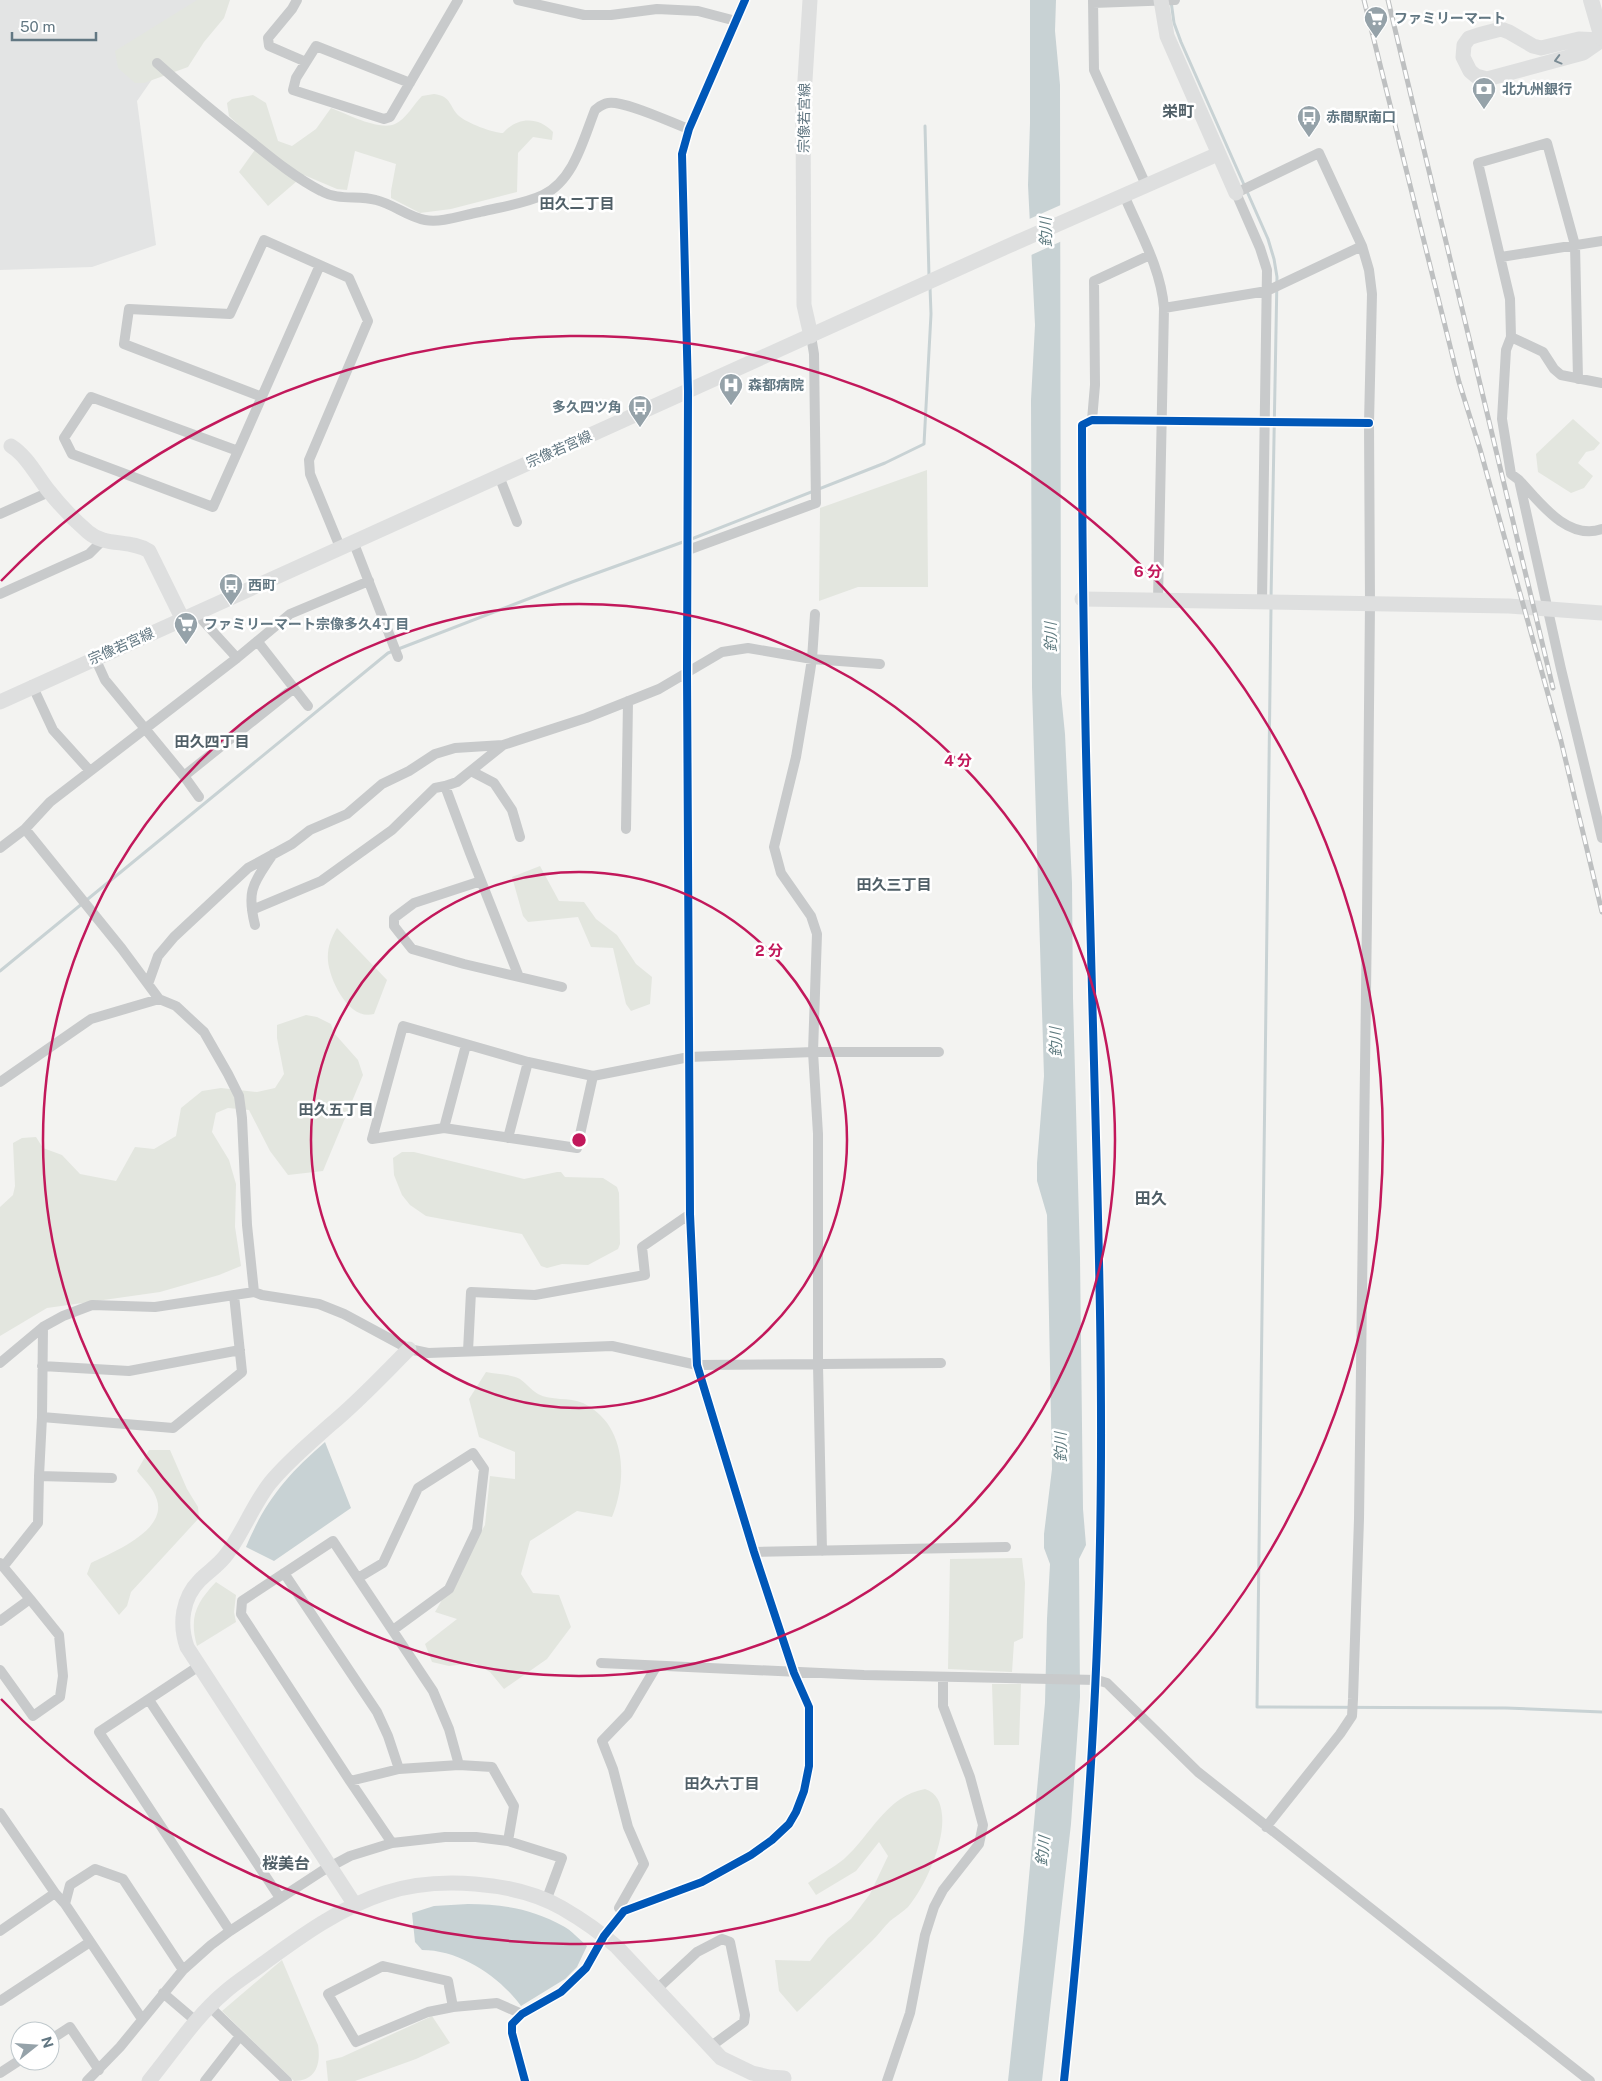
<svg xmlns="http://www.w3.org/2000/svg" width="1602" height="2081" viewBox="0 0 1602 2081" font-family="'Public Sans','Noto Sans JP',sans-serif">
	<style>
		.built { fill: #e3e4e4 }
		.green { fill: #e3e6df }
		.water { fill: #c8d2d4 }
		.pier { fill: #f3f3f1 }
		.lines { fill: none; stroke-linecap: round; stroke-linejoin: round }
		.stream { stroke: #c8d2d4; stroke-width: 3 }
		.street { stroke: #c8cacb; stroke-width: 10 }
		.secondary { stroke: #dedfdf; stroke-width: 15 }
		.primary { stroke: #dedfdf; stroke-width: 16 }
		.rail-casing { stroke: #bec0c1; stroke-width: 5 }
		.rail { stroke: #fff; stroke-width: 3; stroke-dasharray: 9; stroke-linecap: butt }
		.cycleway-casing { stroke: #fff; stroke-width: 11 }
		.cycleway { stroke: #0057b8; stroke-width: 8 }
		.oneway { stroke: #7b8c95 }
		.ring { fill: none; stroke: #c2185b; stroke-width: 2.5 }
		.labels { text-anchor: middle; stroke-width: 5; stroke-linejoin: round; paint-order: stroke }
		.poi-label { font-size: 14px; font-weight: bold; fill: #627782; stroke: #fff; text-anchor: start }
		.street-label { font-size: 14px; fill: #627782; stroke: #fff }
		.neighbourhood-label { font-size: 15px; font-weight: bold; fill: #505f67; stroke: #fff }
		.water-label { font-size: 15px; font-style: italic; fill: #5e7a7f; stroke: #fff }
		.quarter-label { font-size: 16px; font-weight: bold; fill: #505f67; stroke: #fff }
		.centre { fill: #c2185b; stroke: #fff; stroke-width: 2.5 }
		.ring-label { font-size: 15px; text-anchor: middle; font-weight: bold; fill: #c2185b; stroke: #fff; stroke-width: 5; stroke-linejoin: round; paint-order: stroke }
	</style>
	<rect width="100%" height="100%" fill="#f3f3f1"/>
	<path class="built" d="M 0,0 L 207,0 L 137,101 L 156,245 L 92,267 L 0,270 Z"/>
	<path class="green" d="M 197,0 L 230,0 L 224,18 L 204,42 L 188,67 L 144,83 L 135,83 L 118,68 L 115,51 Z
		M 434,94 C 452,96 449,107 459,116 C 467,123 493,133 503,133 C 517,117 538,116 553,132 L 552,140 L 533,137 L 518,153 L 517,192 L 451,209 L 420,213 L 391,198 L 391,191 L 396,164 L 355,151 L 347,190 L 337,189 L 304,175 L 268,206 L 239,172 L 259,144 L 229,116 L 227,103 L 232,99 L 253,95 L 266,103 L 278,141 L 292,146 L 316,129 L 331,108 C 347,114 379,131 395,124 C 406,119 414,104 422,96 Z
		M 1573,419 L 1600,443 L 1594,450 L 1586,452 L 1578,463 L 1593,476 L 1584,488 L 1571,493 L 1538,472 L 1536,454 Z
		M 927,470 L 928,587 L 858,587 L 819,601 L 820,508 Z
		M 540,866 L 559,901 L 584,902 L 596,919 L 617,935 L 636,964 L 652,977 L 650,1004 L 631,1011 L 626,1004 L 613,948 L 591,947 L 578,917 L 528,922 L 523,916 L 512,877 Z
		M 337,928 L 387,980 L 374,1014 C 349,1021 330,981 328,961 C 327,948 331,938 337,928 Z
		M 306,1015 L 317,1017 L 331,1024 L 334,1033 L 358,1060 L 363,1075 L 323,1171 L 288,1175 L 270,1151 L 249,1110 L 228,1108 L 216,1113 L 212,1132 L 229,1160 L 236,1184 L 235,1227 L 241,1266 L 219,1275 L 160,1292 L 47,1308 L 0,1336 L 0,1207 L 13,1195 L 15,1186 L 13,1143 L 22,1138 L 36,1137 L 43,1148 L 62,1155 L 80,1174 L 116,1181 L 135,1147 L 154,1149 L 176,1136 L 181,1108 L 202,1091 L 221,1088 L 257,1092 L 275,1088 L 284,1074 L 277,1038 L 277,1025 Z
		M 402,1152 L 414,1152 L 524,1179 L 557,1172 L 561,1172 L 565,1177 L 603,1178 L 617,1187 L 619,1193 L 620,1244 L 618,1249 L 588,1265 L 562,1264 L 547,1268 L 541,1266 L 522,1234 L 426,1216 L 410,1205 L 402,1195 L 394,1175 L 393,1158 Z
		M 486,1372 C 496,1374 511,1374 520,1379 C 526,1383 531,1390 538,1394 C 551,1401 569,1397 583,1403 C 626,1424 628,1478 612,1517 L 577,1511 L 530,1541 L 521,1574 L 533,1593 L 559,1595 L 571,1627 L 547,1659 L 504,1689 L 490,1672 L 475,1663 L 449,1666 L 432,1662 L 425,1644 L 457,1619 L 435,1612 L 485,1525 L 490,1476 L 515,1479 L 515,1452 L 479,1437 L 469,1399 Z
		M 149,1450 L 170,1450 L 187,1489 L 198,1507 L 199,1518 L 131,1592 L 127,1606 L 119,1615 L 87,1574 L 91,1563 C 111,1553 167,1531 157,1500 C 154,1489 144,1480 137,1471 Z
		M 1022,1558 L 1025,1583 L 1023,1638 L 1014,1642 L 1012,1672 L 948,1669 L 950,1559 Z
		M 216,1582 L 236,1595 L 234,1612 L 236,1622 L 197,1646 C 189,1617 196,1603 216,1582 Z
		M 992,1684 L 1021,1684 L 1019,1745 L 994,1745 Z
		M 925,1789 C 937,1793 941,1803 942,1815 C 945,1842 925,1887 908,1907 C 903,1912 896,1916 890,1921 C 884,1927 878,1935 872,1941 C 847,1965 822,1988 797,2012 L 779,1991 L 775,1960 L 810,1961 L 828,1938 L 851,1919 L 870,1894 L 888,1856 L 879,1842 L 856,1871 L 816,1895 L 808,1883 C 819,1875 833,1868 844,1859 C 871,1835 886,1796 925,1789 Z
		M 282,1960 L 318,2045 C 321,2064 316,2081 294,2081 L 222,2011 Z
		M 432,2016 L 450,2043 L 416,2059 L 355,2081 L 328,2081 L 326,2061 L 342,2057 Z"/>
	<path class="water" d="M 1030,0 L 1056,0 L 1055,31 L 1060,85 L 1061,694 L 1065,734 L 1072,883 L 1073,998 L 1080,1258 L 1083,1509 L 1086,1545 L 1079,1559 L 1080,1697 L 1071,1824 L 1042,2081 L 1008,2081 L 1024,1931 L 1045,1703 L 1047,1619 L 1050,1564 L 1044,1548 L 1044,1534 L 1052,1469 L 1047,1215 L 1037,1181 L 1037,1163 L 1044,1076 L 1032,687 L 1031,400 L 1035,325 L 1028,185 L 1030,123 Z
		M 325,1442 L 351,1508 L 274,1561 L 246,1547 C 265,1501 287,1475 325,1442 Z
		M 468,1904 C 502,1904 533,1909 563,1926 C 571,1930 579,1939 587,1946 L 577,1967 L 565,1979 L 521,2006 C 499,1976 460,1950 422,1950 L 415,1942 L 412,1913 L 434,1906 Z"/>
	<path class="pier" d="M 1063,204 L 1062,241 L 1029,256 L 1027,220 Z"/>
	<g class="lines">
		<path class="stream" d="M 1171,1 L 1174,23 L 1181,42 L 1268,239 L 1274,259 L 1277,277 L 1271,599
			M 925,126 L 929,276
			M 1271,608 L 1257,1707 L 1506,1708 L 1602,1712
			M 0,971 L 388,653 L 572,582 L 694,538 L 885,463 L 924,444 L 931,314 L 930,287"/>
		<path class="street" d="M 297,0 L 292,9 L 268,38 L 269,46 L 306,62
			M 518,0 L 584,15 L 611,15 L 657,9 L 698,11 L 736,21
			M 1093,0 L 1094,70 L 1146,185
			M 1093,3 L 1175,0
			M 157,63 C 188,91 220,117 253,143 C 274,160 296,178 321,191 C 339,201 357,195 376,200 C 393,204 408,217 425,220 C 442,223 463,215 480,212 C 500,207 524,204 543,195 C 574,180 583,140 595,110 C 599,107 602,104 608,103 C 624,100 672,123 689,129
			M 410,83 L 316,46 L 296,78 L 293,90 L 384,119 L 390,117 L 458,0
			M 1124,195 C 1139,231 1161,268 1164,308 L 1158,600
			M 1501,257 L 1602,241
			M 1164,308 L 1267,291 L 1362,246
			M 1511,337 L 1543,352 L 1554,369 L 1561,375 L 1602,383
			M 1578,379 L 1575,245 L 1547,143 L 1478,163 L 1510,299 L 1511,337 L 1506,350 L 1502,419 L 1511,474 L 1519,480 L 1561,669 L 1602,838
			M 262,397 L 124,344 L 129,309 L 230,314 L 264,240 L 349,278 L 368,321 L 309,460 L 310,474 L 340,547
			M 1092,420 L 1095,385 L 1094,281 L 1150,255
			M 238,451 L 213,507 L 72,454 L 64,438 L 91,397 L 238,451 L 320,265
			M 499,476 L 517,522
			M 1520,481 C 1540,503 1568,541 1602,529
			M 0,514 L 49,492
			M 353,541 L 398,657
			M 688,550 L 816,503 L 814,354 L 811,336
			M 0,594 L 89,554 L 103,540
			M 1262,601 L 1267,270 L 1260,248 L 1236,193 L 1319,153 L 1362,246 L 1369,270 L 1372,294 L 1369,423 L 1370,603 L 1367,917 L 1359,1519 L 1353,1699 L 1352,1716 L 1340,1734 L 1266,1827
			M 195,612 L 237,658
			M 815,614 L 812,659 L 805,704 L 796,757 L 774,847 L 781,873 L 811,916 L 817,934 L 813,1052 L 818,1134 L 818,1365 L 822,1551
			M 258,642 L 308,706
			M 95,658 L 105,680 L 184,776 L 294,688
			M 32,685 L 53,730 L 90,771
			M 471,771 L 494,783 L 512,810 L 520,837
			M 184,776 L 199,797
			M 25,829 L 122,949 L 159,999 L 176,1006 L 204,1032 L 228,1074 L 239,1096 L 242,1118 L 247,1225 L 254,1292
			M 626,829 L 628,701
			M 0,848 L 25,829 L 50,802 L 237,658 L 290,614 L 369,581
			M 481,881 L 414,903 L 394,918 L 394,926 L 412,949 L 464,964 L 562,987
			M 252,910 L 321,881 L 392,830 L 435,788 L 445,786
			M 255,925 C 246,889 254,883 273,854
			M 519,977 L 470,853 L 445,786 L 457,782 L 503,745 L 586,718 L 659,689 L 722,652 L 748,648 L 812,659 L 880,664
			M 148,984 L 158,956 L 174,937 L 248,868 L 292,844 L 310,830 L 347,814 L 382,784 L 409,771 L 435,754 L 455,748 L 503,745
			M 403,1026 L 528,1062 L 593,1076 L 577,1148 L 444,1128 L 372,1139 Z
			M 593,1076 L 689,1057 L 813,1052 L 939,1052
			M 0,1082 L 91,1019 L 159,999
			M 444,1128 L 466,1045
			M 508,1138 L 528,1062
			M 43,1327 L 42,1417 L 173,1428 L 242,1372 L 234,1295
			M 468,1351 L 471,1292 L 535,1295 L 645,1275 L 642,1247 L 690,1214
			M 0,1363 L 43,1327 L 63,1316 L 92,1305 L 155,1307 L 254,1292 L 262,1295 L 319,1304 L 344,1314 L 409,1349 L 428,1353 L 612,1346 L 697,1365 L 941,1363
			M 42,1366 L 129,1371 L 240,1350
			M 42,1417 L 39,1476 L 112,1478
			M 754,1552 L 1006,1547
			M 0,1563 L 30,1599 L 0,1621
			M 3,1567 L 38,1523 L 39,1476
			M 284,1573 L 377,1712 L 388,1736 L 399,1769
			M 358,1578 L 383,1563 L 418,1488 L 473,1453 L 484,1469 L 477,1530 L 449,1589 L 393,1630
			M 601,1663 L 864,1675 L 1097,1680 L 1107,1683 L 1198,1772 L 1590,2081
			M 199,1666 L 99,1732 L 230,1931
			M 0,1670 L 33,1716 L 60,1697 L 63,1676 L 59,1635 L 30,1599
			M 149,1700 L 280,1898
			M 350,1781 L 241,1614 L 242,1601 L 333,1541 L 433,1691 L 449,1729 L 459,1765
			M 0,1813 L 55,1893 L 65,1904
			M 392,1843 L 350,1781 L 399,1769 L 459,1765 L 492,1767 L 514,1806 L 508,1841
			M 624,1911 L 619,1908 L 644,1864 L 628,1827 L 613,1769 L 602,1741 L 628,1714 L 656,1667
			M 0,1931 L 55,1893
			M 656,1990 L 697,1952 L 722,1939 L 730,1942 L 745,2015 L 744,2022 L 710,2047
			M 163,1993 L 197,2022
			M 0,2001 L 90,1942
			M 210,2007 L 287,2081
			M 453,2007 L 428,2012 L 356,2042 L 328,1994 L 383,1966 L 448,1981 L 453,2007 L 497,2003 L 522,2014
			M 142,2019 L 65,1904 L 70,1885 L 95,1869 L 123,1879 L 183,1970
			M 50,2040 L 70,2027 L 99,2070
			M 0,2073 L 20,2060
			M 87,2081 L 120,2047 L 183,1970 L 211,1945 L 230,1931 L 322,1871 L 350,1856 L 392,1843 L 445,1837 L 476,1837 L 508,1841 L 562,1858 L 546,1901
			M 205,2081 L 240,2036
			M 525,2081 L 512,2033 L 512,2024 L 522,2014 L 561,1992 L 586,1968 L 604,1936 L 624,1911 L 702,1882 L 751,1855 L 772,1840 L 789,1824 L 796,1812 L 804,1791 L 809,1766 L 809,1707 L 794,1673 L 754,1552 L 697,1365 L 690,1214 L 687,672 L 688,391 L 682,154 L 689,129 L 745,0
			M 887,2081 L 910,2013 L 925,1935 L 934,1907 L 943,1890 L 979,1844 L 983,1825 L 970,1777 L 943,1706 L 943,1678
			M 1064,2081 C 1083,1901 1097,1722 1100,1541 C 1103,1394 1099,1247 1095,1100 C 1089,875 1082,650 1082,425 L 1092,420 L 1369,423"/>
		<path class="secondary" d="M 810,0 L 803,112 L 804,305 L 811,336
			M 1161,0 L 1167,36 L 1236,193
			M 1602,40 L 1579,39 L 1541,48 L 1533,46 L 1509,32 L 1501,29 L 1478,35 L 1469,38 L 1464,45 L 1463,57 L 1470,71 L 1476,76 L 1487,79 L 1583,53 L 1602,40
			M 11,446 C 27,456 37,476 48,490 C 59,504 74,520 88,532 C 105,547 130,539 149,551 L 182,618
			M 1082,599 L 1509,606 L 1602,613
			M 0,702 L 1006,247 L 1218,154
			M 355,1905 L 187,1647 C 179,1624 182,1598 200,1580 C 209,1571 219,1565 227,1554 C 243,1532 253,1505 270,1483 C 288,1461 309,1444 330,1425 C 358,1402 383,1375 409,1349
			M 149,2081 C 173,2052 195,2017 225,1992 C 237,1981 251,1973 264,1963 C 301,1936 341,1907 385,1893 C 436,1876 515,1881 562,1908 C 581,1919 600,1932 617,1947 L 721,2058 L 752,2073 L 769,2077 L 784,2078"/>
		<path class="primary" d="M 1591,0 L 1602,38"/>
		<g class="rail-casing">
			<path id="rail" d="M 1364,0 L 1459,382 L 1480,449 L 1561,741 L 1602,912
				M 1388,0 L 1553,688"/>
		</g>
		<use href="#rail" class="rail"/>
		<g class="cycleway-casing">
			<path id="cycleway" d="M 525,2081 L 512,2033 L 512,2024 L 522,2014 L 561,1992 L 586,1968 L 604,1936 L 624,1911 L 702,1882 L 751,1855 L 772,1840 L 789,1824 L 796,1812 L 804,1791 L 809,1766 L 809,1707 L 794,1673 L 754,1552 L 697,1365 L 690,1214 L 687,672 L 688,391 L 682,154 L 689,129 L 745,0
				M 1064,2081 C 1083,1901 1097,1722 1100,1541 C 1103,1394 1099,1247 1095,1100 C 1089,875 1082,650 1082,425 L 1092,420 L 1369,423"/>
		</g>
		<use href="#cycleway" class="cycleway"/>
	</g>
	<defs><path id="oneway-chevron" d="M-2-3.5L2.5 0L-2 3.5" fill="none" stroke-width="1.6" stroke-linecap="round" stroke-linejoin="round" transform="scale(1.25)"/></defs>
	<use class="oneway" href="#oneway-chevron" transform="translate(1558 60) rotate(165)"/>
	<g class="ring">
		<circle cx="579" cy="1140" r="268"/>
		<circle cx="579" cy="1140" r="536"/>
		<path d="M1 581A804 804 0 1 1 1 1699"/>
	</g>
	<defs>
		<g id="supermarket-pin" transform="scale(1.25)"><path d="M0 17L-7.5 6A9.5 9.5 0 1 1 7.5 6Z" fill="#95a2a9" stroke="#fff"/><path d="M-6-5.5h2.5l.6 2H6L4.5 2H-2.5L-4.4-4H-6ZM-1.5 3.2a1.3 1.3 0 1 0 .1 0ZM3 3.2a1.3 1.3 0 1 0 .1 0Z" fill="#fff"/></g>
		<g id="bank-pin" transform="scale(1.25)"><path d="M0 17L-7.5 6A9.5 9.5 0 1 1 7.5 6Z" fill="#95a2a9" stroke="#fff"/><path d="M-6-4H6V4H-6ZM0-2.3a2.3 2.3 0 1 0 0 4.6a2.3 2.3 0 1 0 0-4.6Z" fill="#fff"/></g>
		<g id="bus-pin" transform="scale(1.25)"><path d="M0 17L-7.5 6A9.5 9.5 0 1 1 7.5 6Z" fill="#95a2a9" stroke="#fff"/><path d="M-5-6H5V4H4V6H2V4H-2V6H-4V4H-5ZM-3.5-4V0h7V-4ZM-3.5 1.2v1.5H-2V1.2ZM2 1.2v1.5H3.5V1.2Z" fill="#fff"/></g>
		<g id="hospital-pin" transform="scale(1.25)"><path d="M0 17L-7.5 6A9.5 9.5 0 1 1 7.5 6Z" fill="#95a2a9" stroke="#fff"/><path d="M-5-5h3v3.5h4V-5h3V5h-3V1.5h-4V5h-3Z" fill="#fff"/></g>
	</defs>
	<g fill-rule="evenodd">
		<use href="#supermarket-pin" x="1376" y="18"/>
		<use href="#bank-pin" x="1484" y="89"/>
		<use href="#bus-pin" x="1309" y="117"/>
		<use href="#hospital-pin" x="731" y="385"/>
		<use href="#bus-pin" x="640" y="407"/>
		<use href="#bus-pin" x="231" y="585"/>
		<use href="#supermarket-pin" x="186" y="624"/>
	</g>
	<g class="labels">
		<g class="poi-label">
			<text x="1394" y="23">ファミリーマート</text>
			<text x="1502" y="94">北九州銀行</text>
			<text x="1326" y="122">赤間駅南口</text>
			<text x="748" y="390">森都病院</text>
			<text x="622" y="412" text-anchor="end">多久四ツ角</text>
			<text x="248" y="590">西町</text>
			<text x="204" y="629">ファミリーマート宗像多久4丁目</text>
		</g>
		<g class="street-label">
			<text transform="translate(804 118) rotate(-89)" y="5">宗像若宮線</text>
			<text transform="translate(559 449) rotate(-24)" y="5">宗像若宮線</text>
			<text transform="translate(121 646) rotate(-24)" y="5">宗像若宮線</text>
		</g>
		<g class="neighbourhood-label">
			<text x="577" y="209">田久二丁目</text>
			<text x="212" y="747">田久四丁目</text>
			<text x="894" y="890">田久三丁目</text>
			<text x="336" y="1115">田久五丁目</text>
			<text x="722" y="1789">田久六丁目</text>
		</g>
		<g class="water-label">
			<text transform="translate(1046 232) rotate(-91)" y="5">釣川</text>
			<text transform="translate(1051 637) rotate(-91)" y="5">釣川</text>
			<text transform="translate(1056 1042) rotate(-91)" y="5">釣川</text>
			<text transform="translate(1061 1447) rotate(-91)" y="5">釣川</text>
			<text transform="translate(1043 1851) rotate(-84)" y="5">釣川</text>
		</g>
		<g class="quarter-label">
			<text x="1178" y="117">栄町</text>
			<text x="1151" y="1204">田久</text>
			<text x="286" y="1869">桜美台</text>
		</g>
	</g>
	<circle cx="579" cy="1140" r="8" class="centre"/>
	<g class="ring-label">
		<text x="1148" y="577">6 分</text>
		<text x="958" y="766">4 分</text>
		<text x="769" y="956">2 分</text>
	</g>
	<g transform="translate(35 2046) rotate(73)"><circle r="24" fill="#ffffff" stroke="#c0c9cd"/>
	<path d="M0-4L9 19L0 12L-9 19Z" fill="#95a2a9"/>
	<text y="-8" font-size="14" font-weight="bold" text-anchor="middle" fill="#627782">N</text>
	</g>
	<path d="M12 32v8h84v-8" fill="none" stroke="#627782" stroke-width="2.5"/>
	<text x="20" y="32" font-size="15" fill="#627782" stroke="#ffffff" stroke-width="4" paint-order="stroke">50 m</text>
</svg>
